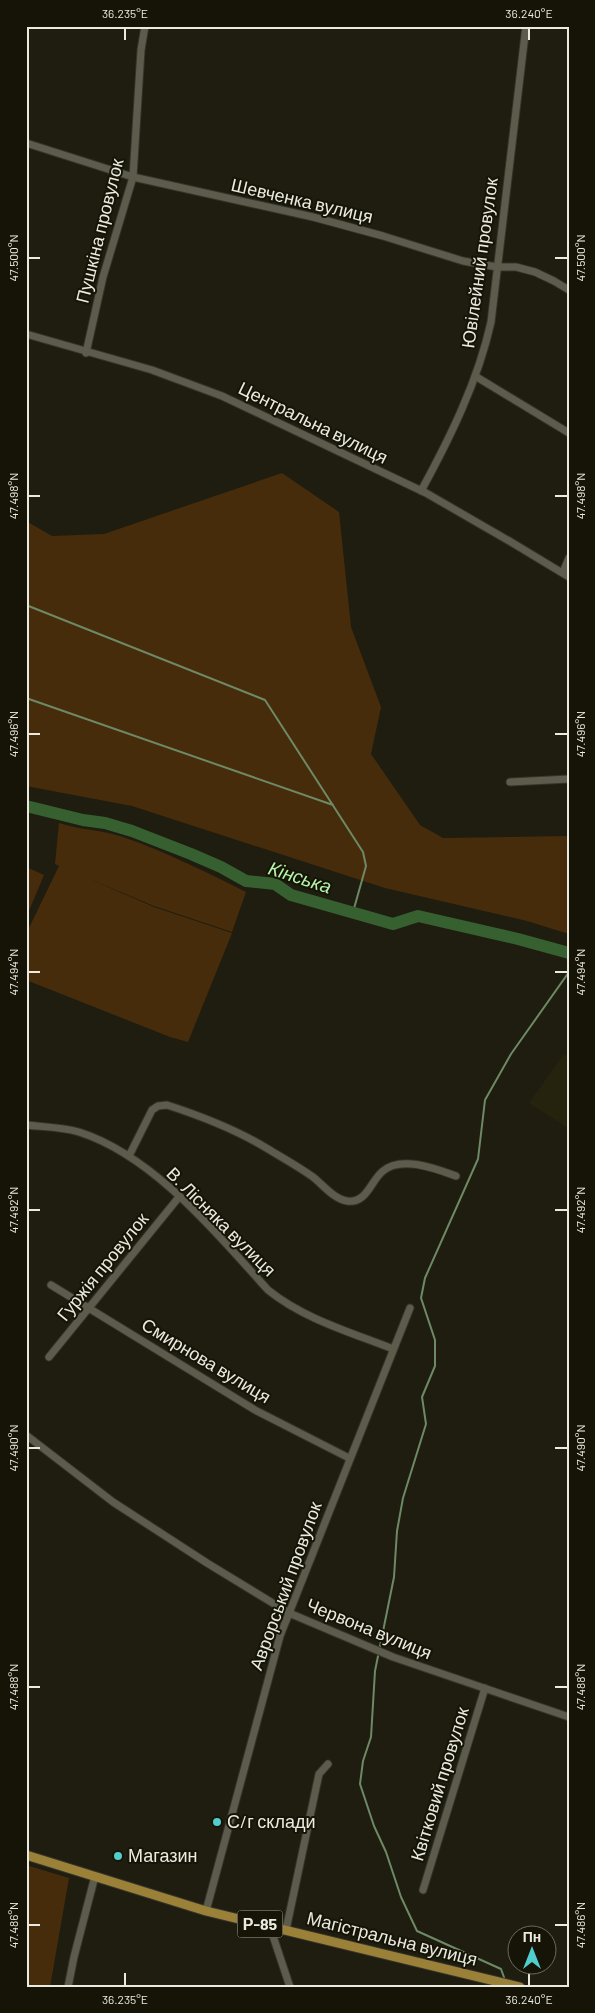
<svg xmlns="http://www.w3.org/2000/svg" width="595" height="2013" viewBox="0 0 595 2013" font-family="Barlow,sans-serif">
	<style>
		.built { fill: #25230e }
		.green { fill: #472c0c }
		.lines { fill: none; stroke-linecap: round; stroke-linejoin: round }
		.stream { stroke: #6d8966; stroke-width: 2 }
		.river { stroke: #376031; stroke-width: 12 }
		.minor-casing { stroke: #35342d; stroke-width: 9 }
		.major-casing { stroke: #35342d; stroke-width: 11 }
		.minor { stroke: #5d5c4c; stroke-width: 7 }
		.major { stroke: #9b8138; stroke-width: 9 }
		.ticks { fill: none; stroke: #eaeae0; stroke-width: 2 }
		.poi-dot { fill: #52cdce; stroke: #151407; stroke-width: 2 }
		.labels { text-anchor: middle; stroke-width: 4; stroke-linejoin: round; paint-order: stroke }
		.shield { fill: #151407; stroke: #aaaa9f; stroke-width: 1 }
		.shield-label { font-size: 16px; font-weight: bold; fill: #eaeae0 }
		.street-label { font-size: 18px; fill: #eaeae0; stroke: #151407 }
		.poi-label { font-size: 18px; fill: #eaeae0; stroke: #151407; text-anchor: start }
		.water-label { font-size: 19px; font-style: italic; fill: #b4f3aa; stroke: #151407 }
		.neatline { fill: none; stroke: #eaeae0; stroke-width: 2 }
		.ticks-label { font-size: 12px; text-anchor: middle; fill: #eaeae0 }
	</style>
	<rect width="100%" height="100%" fill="#1e1d0f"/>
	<path class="built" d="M 564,1054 L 569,1057 L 569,1129 L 529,1103 Z"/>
	<path class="green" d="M 282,473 L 339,512 L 351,627 L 381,707 L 371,754 L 420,825 L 443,838 L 569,836 L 569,934 L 527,921 L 385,888 L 132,806 L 26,786 L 26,521 L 52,536 L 104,534 Z
		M 59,823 C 80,830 103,830 123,837 C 166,852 206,872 246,892 L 232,932 L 154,906 L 85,877 L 154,907 L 232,933 L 188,1042 L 170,1037 L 26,980 L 26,934 L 59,866 L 55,864 Z
		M 26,867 L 44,875 L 26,918 Z
		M 26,1865 L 69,1878 L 50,1987 L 26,1987 Z"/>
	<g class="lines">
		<path class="stream" d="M 26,605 L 265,700 L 363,852 L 366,866 L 353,912
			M 26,698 L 333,805
			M 505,1980 L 501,1969 L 417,1931 L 401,1897 L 386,1852 L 374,1826 L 360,1784 L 363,1761 L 371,1737 L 375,1671 L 394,1577 L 397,1531 L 403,1498 L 426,1424 L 422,1397 L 435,1366 L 435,1340 L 421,1298 L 425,1278 L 478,1159 L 485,1100 L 511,1054 L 569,972"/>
		<path class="river" d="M 26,806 L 83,820 L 105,823 L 132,831 L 191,854 L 221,867 L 246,881 L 275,884 L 291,895 L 393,924 L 418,916 L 518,939 L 569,953"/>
		<g class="minor-casing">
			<path id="minor" d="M 26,143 L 133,177 L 313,217 L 383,236 L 463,261 L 497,267 L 516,267 L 535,272 L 554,281 L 569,290
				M 26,334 L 152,370 L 222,396 L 426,493 L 511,542 L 569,577
				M 86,353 L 103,277 L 133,177 L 141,50 L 145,26
				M 475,376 L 569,433
				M 421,491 C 450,438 478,381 491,322 L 526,26
				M 563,572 L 569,558
				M 510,782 L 569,779
				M 26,1125 C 44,1127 62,1127 79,1132 C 154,1156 217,1234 268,1290 C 304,1319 350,1332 393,1349
				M 129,1156 L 152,1110 L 158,1106 L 167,1105 C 201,1116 237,1130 268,1149 C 283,1158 299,1167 313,1177 C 323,1185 334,1199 347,1201 C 367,1204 371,1180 383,1171 C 401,1155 437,1169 456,1176
				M 51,1285 L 255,1410 L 349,1458
				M 49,1357 L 179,1197
				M 26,1435 L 113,1502 L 207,1563 L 289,1613 L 393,1657 L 569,1717
				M 423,1890 L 485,1688
				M 206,1911 L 280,1636 L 410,1308
				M 270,1927 L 290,1987
				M 286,1930 L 319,1774 L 328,1764
				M 68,1987 L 74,1957 L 95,1876"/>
		</g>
		<g class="major-casing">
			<path id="major" d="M 26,1855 L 206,1911 L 520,1987"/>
		</g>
		<use href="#minor" class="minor"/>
		<use href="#major" class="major"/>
	</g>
	<path class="ticks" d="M 125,28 L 125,40M 529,28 L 529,40M 28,258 L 40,258M 555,258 L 568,258M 28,496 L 40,496M 555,496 L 568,496M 28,734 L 40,734M 555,734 L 568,734M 28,972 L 40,972M 555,972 L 568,972M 28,1210 L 40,1210M 555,1210 L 568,1210M 28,1448 L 40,1448M 555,1448 L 568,1448M 28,1687 L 40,1687M 555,1687 L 568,1687M 28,1925 L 40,1925M 555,1925 L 568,1925M 125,1973 L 125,1986M 529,1973 L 529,1986"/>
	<g class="poi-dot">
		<circle cx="217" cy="1822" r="5"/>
		<circle cx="118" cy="1856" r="5"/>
	</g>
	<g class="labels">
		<rect class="shield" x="237.5" y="1910.5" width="45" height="27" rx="4"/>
		<g class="shield-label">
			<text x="260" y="1930">Р-85</text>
		</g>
		<g class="street-label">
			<text transform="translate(302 201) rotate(13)" y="6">Шевченка вулиця</text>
			<text transform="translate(100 231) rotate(-76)" y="6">Пушкіна провулок</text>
			<text transform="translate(480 263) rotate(-82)" y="6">Ювілейний провулок</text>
			<text transform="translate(313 423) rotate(26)" y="6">Центральна вулиця</text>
			<text transform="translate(221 1222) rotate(45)" y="6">В. Лісняка вулиця</text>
			<text transform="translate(103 1267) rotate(-51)" y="6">Гуржія провулок</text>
			<text transform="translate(206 1361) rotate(31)" y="6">Смирнова вулиця</text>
			<text transform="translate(286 1586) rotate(-70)" y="6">Аврорський провулок</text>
			<text transform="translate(369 1629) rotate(22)" y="6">Червона вулиця</text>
			<text transform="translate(440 1784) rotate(-73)" y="6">Квітковий провулок</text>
			<text transform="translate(392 1939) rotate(14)" y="6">Магістральна вулиця</text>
		</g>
		<g class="poi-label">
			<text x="227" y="1828">С/г склади</text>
			<text x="128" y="1862">Магазин</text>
		</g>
		<g class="water-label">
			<text transform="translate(300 877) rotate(18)" y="7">Кінська</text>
		</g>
	</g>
	<rect width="595" height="2013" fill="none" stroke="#151407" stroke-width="55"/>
	<g transform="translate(532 1950)"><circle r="24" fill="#151407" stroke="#6a6a5e"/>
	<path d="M0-4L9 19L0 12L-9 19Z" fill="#52cdce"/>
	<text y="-8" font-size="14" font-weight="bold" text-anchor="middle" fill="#eaeae0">Пн</text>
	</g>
	<rect x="28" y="28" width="540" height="1958" class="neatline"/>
	<g class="ticks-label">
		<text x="125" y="18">36.235°E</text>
		<text x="529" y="18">36.240°E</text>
		<text transform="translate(14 258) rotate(-90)" y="4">47.500°N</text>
		<text transform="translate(581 258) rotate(-90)" y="4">47.500°N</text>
		<text transform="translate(14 496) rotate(-90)" y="4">47.498°N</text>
		<text transform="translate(581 496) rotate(-90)" y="4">47.498°N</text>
		<text transform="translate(14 734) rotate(-90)" y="4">47.496°N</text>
		<text transform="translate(581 734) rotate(-90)" y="4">47.496°N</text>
		<text transform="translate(14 972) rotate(-90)" y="4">47.494°N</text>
		<text transform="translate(581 972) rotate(-90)" y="4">47.494°N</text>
		<text transform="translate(14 1210) rotate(-90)" y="4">47.492°N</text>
		<text transform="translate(581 1210) rotate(-90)" y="4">47.492°N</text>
		<text transform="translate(14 1448) rotate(-90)" y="4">47.490°N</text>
		<text transform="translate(581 1448) rotate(-90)" y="4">47.490°N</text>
		<text transform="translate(14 1687) rotate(-90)" y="4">47.488°N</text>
		<text transform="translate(581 1687) rotate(-90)" y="4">47.488°N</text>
		<text transform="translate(14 1925) rotate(-90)" y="4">47.486°N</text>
		<text transform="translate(581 1925) rotate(-90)" y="4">47.486°N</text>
		<text x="125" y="2004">36.235°E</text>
		<text x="529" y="2004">36.240°E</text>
	</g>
</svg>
